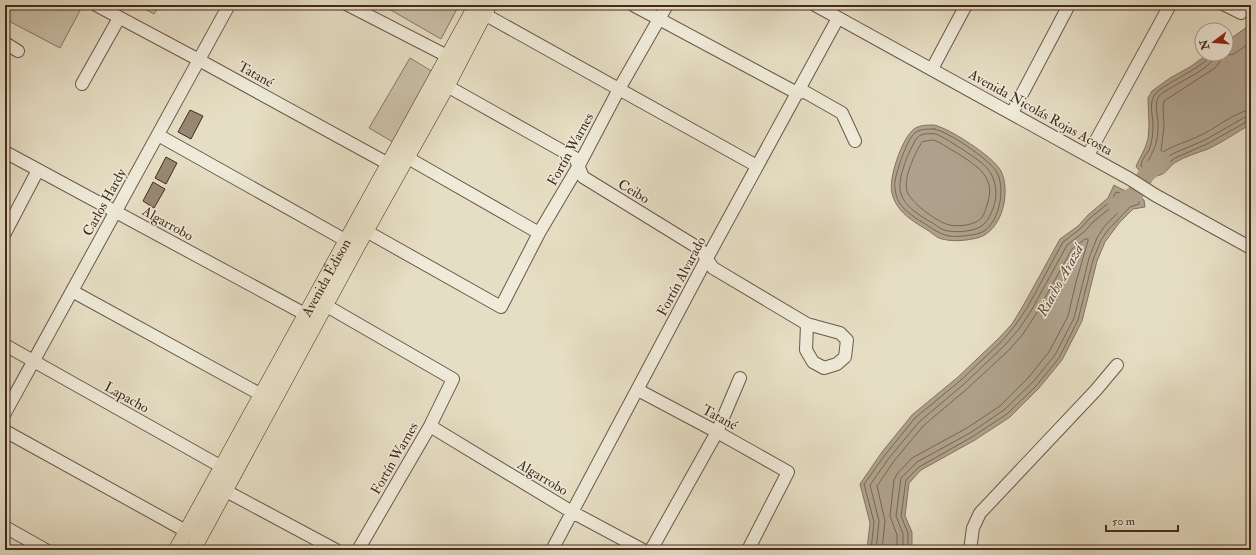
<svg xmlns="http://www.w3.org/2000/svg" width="1256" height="555" viewBox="0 0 1256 555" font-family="'IM FELL Double Pica',serif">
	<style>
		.green { fill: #cac0a8; stroke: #867662 }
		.water { fill: #aea18b; stroke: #83725f }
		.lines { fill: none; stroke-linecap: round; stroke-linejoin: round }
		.shore { stroke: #786654; stroke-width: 1 }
		.river { stroke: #aea18b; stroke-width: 17 }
		.building { fill: #978874; stroke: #422b1d }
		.minor-casing { stroke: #6b5847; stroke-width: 14 }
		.major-casing { stroke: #422b1d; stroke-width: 16 }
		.minor { stroke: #efead9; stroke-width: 12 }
		.major { stroke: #e6dec4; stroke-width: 15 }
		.labels { text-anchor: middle; stroke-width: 3; stroke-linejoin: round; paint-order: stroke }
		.street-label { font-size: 14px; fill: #422b1d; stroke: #efead9 }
		.water-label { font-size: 15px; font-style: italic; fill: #624e3e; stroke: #efead9 }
	</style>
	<rect width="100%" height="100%" fill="#e6dec4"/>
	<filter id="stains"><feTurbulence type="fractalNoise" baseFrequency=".005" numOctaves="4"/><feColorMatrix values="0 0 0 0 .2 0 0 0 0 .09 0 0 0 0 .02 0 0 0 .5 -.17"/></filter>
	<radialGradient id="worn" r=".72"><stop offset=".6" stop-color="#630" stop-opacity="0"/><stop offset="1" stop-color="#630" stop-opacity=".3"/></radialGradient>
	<path class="green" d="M 7,5 L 83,5 L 60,48 L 5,19 L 5,9 Z
		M 138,5 L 160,5 L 154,14 Z
		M 391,5 L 459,5 L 441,39 L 389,9 Z
		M 410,58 L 433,72 L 393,142 L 369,128 Z"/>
	<path class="water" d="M 1251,24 L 1251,124 C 1237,132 1223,142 1208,149 C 1197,153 1186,156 1176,162 C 1170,165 1167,173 1160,175 C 1151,179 1140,174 1136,166 L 1145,148 L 1148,139 L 1149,126 L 1148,98 L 1152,91 L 1170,78 L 1190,67 L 1208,54 L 1226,54 L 1226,42 Z
		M 934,125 C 949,128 994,157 1001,171 C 1010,190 1004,222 986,234 C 981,238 972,239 966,240 C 958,241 949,241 942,239 C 937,238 933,234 929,231 C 914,222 896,212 892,193 C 888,179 902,138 914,129 C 919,125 928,125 934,125 Z
		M 1114,185 C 1125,192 1133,192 1144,200 L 1145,207 L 1133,209 L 1119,223 L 1105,242 L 1097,261 L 1082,321 L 1062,360 L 1039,388 L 1010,417 L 975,440 L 921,470 L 909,483 L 905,516 L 912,532 L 912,550 L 867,550 L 870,523 L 860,484 L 882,452 L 912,415 L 958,377 L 998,339 L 1012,324 L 1023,306 L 1060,239 L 1078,226 L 1088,215 L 1108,198 Z"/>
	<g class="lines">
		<path class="shore" d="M 1251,42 L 1234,54 L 1222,56 L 1219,63 L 1215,68 L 1164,101 L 1163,107 L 1164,126 L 1161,151 L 1163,152 C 1176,144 1190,141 1203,134 C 1216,128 1238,110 1251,110
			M 1210,54 C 1209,65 1165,83 1156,93 C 1148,102 1153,115 1153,126 C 1153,134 1152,142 1149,150 C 1146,155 1141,160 1141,166 L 1148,171 L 1158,171 L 1175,158 L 1207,144 L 1248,121 L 1251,121
			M 1215,54 C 1214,70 1171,84 1159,96 C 1153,104 1159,118 1158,127 C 1158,135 1157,143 1153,151 C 1151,156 1148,160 1147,165 L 1151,167 L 1157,167 L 1172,154 L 1205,140 L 1245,117 L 1251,116
			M 934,129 C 949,132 987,158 996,171 C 1006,186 1000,221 984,231 C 978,235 969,235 963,236 C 947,238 940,234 927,225 C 917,219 905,212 899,202 C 896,196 894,188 895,181 C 897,170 907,138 916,132 C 921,129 928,129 934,129 Z
			M 924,134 C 928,134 932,133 936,134 C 944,137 970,154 978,160 C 990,169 995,177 996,193 C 996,203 990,222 980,227 C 971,232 954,233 944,230 C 941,229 937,226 934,224 C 921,216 903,207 900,190 C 898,176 909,151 916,139 L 919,136 Z
			M 933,140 C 941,142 949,149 957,153 C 977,166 997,177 987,205 C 985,212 983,219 976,222 C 968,226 954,227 946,224 C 935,220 910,202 907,191 C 903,178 915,153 922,142 Z
			M 871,550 L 874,522 L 864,484 L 885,455 L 915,418 L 961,380 L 1001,342 L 1014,327 L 1027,308 L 1063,242 L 1080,229 L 1090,218 L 1111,201 L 1116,192 L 1133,197 L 1139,201 L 1139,204 L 1130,207 L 1108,230 L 1101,240 L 1093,260 L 1078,320 L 1059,358 L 1036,386 L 1007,414 L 972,437 L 919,467 L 906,480 L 901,516 L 908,533 L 908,550
			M 876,550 L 879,521 L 870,485 L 889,458 L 919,422 L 964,384 L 1005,345 L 1019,329 L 1031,311 L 1067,245 L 1084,232 L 1093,222 L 1114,205 L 1118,199 L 1126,200 L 1127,203 L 1104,227 L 1097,238 L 1089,258 L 1074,318 L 1055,355 L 1033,382 L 1004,410 L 970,433 L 917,462 L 901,478 L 896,516 L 903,534 L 903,550
			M 882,550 L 885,521 L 877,486 L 894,461 L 923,426 L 968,388 L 1009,350 L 1023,334 L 1036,314 L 1072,249 L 1085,239 L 1088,239 L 1088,241 L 1076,282 L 1068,316 L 1049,352 L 1028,378 L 1000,406 L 967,428 L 912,458 L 897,474 L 894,480 L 890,516 L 897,535 L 897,550"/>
		<path class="river" d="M 1116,205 L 1135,194 L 1146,175 L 1162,160"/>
	</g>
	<path class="building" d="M 190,110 L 203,116 L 191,139 L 178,132 Z
		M 166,157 L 177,163 L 166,184 L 155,178 Z
		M 153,182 L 165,189 L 154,208 L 143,201 Z"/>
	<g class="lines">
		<g class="minor-casing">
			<path id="minor" d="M 96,5 L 199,60 L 396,168
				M 348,5 L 455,60
				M 633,5 L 797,93 L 805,92 L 842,113 L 855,141
				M 815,5 L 1130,179 L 1155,195 L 1251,248
				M 1225,5 L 1241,13
				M 484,14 L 757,166
				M 5,43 L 18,51
				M 932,69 L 966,5
				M 82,84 L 119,18
				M 447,86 L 575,158 L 583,177 L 700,249 L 713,268 L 807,324 L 840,333 L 847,340 L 845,357 L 837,364 L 824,368 L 813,362 L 806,350 L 807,324
				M 1012,113 L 1069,5
				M 158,135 L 354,245
				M 5,152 L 314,319
				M 1088,155 L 1170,5
				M 408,158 L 539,233
				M 366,231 L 501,307 L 539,233 L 578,167 L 619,89 L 667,5
				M 5,233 L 38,170
				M 72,291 L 269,399
				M 325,305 L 453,379 L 430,426 L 358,550
				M 5,345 L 229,471
				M 638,390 L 717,432 L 788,472 L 748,550
				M 5,413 L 229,5
				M 430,426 L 572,512 L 643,550
				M 5,431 L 193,535
				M 226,491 L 336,550
				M 5,527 L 46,550
				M 552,550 L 706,260 L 838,18
				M 651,550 L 717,432 L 740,378
				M 970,550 L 973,528 L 980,513 L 1096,390 L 1117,365"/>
		</g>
		<g class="major-casing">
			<g id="major">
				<path id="s1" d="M 176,550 L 476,5"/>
				<path d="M 193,550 L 357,247 L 447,86 L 489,5"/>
			</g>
		</g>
		<use href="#minor" class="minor"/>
		<use href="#major" class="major"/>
	</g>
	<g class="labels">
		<g class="street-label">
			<text transform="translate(256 74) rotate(29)" y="5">Tatané</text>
			<text transform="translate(1041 112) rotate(29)" y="5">Avenida Nicolás Rojas Acosta</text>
			<text transform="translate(570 149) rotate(-61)" y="5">Fortín Warnes</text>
			<text transform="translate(634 191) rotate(31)" y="5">Ceibo</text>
			<text transform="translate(104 202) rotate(-61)" y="5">Carlos Hardy</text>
			<text transform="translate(168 223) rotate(29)" y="5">Algarrobo</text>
			<text transform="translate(681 276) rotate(-62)" y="5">Fortín Alvarado</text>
			<text dy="5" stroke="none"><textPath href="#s1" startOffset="311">Avenida Édison</textPath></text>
			<text transform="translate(127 397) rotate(29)" y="5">Lapacho</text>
			<text transform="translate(720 417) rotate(28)" y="5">Tatané</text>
			<text transform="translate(394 458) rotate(-60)" y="5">Fortín Warnes</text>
			<text transform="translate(543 477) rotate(31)" y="5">Algarrobo</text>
		</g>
		<g class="water-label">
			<text transform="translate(1060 280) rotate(-61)" y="5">Riacho Arazá</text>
		</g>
	</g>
	<rect width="1256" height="555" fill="none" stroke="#e6dec4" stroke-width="20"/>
	<rect x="6" y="6" width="1244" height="543" fill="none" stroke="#422b1d" stroke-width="2"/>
	<rect x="10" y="10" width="1236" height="535" fill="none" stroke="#422b1d"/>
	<g transform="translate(1214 42) rotate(254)"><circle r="19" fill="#efead9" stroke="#aa9e8e"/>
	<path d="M0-3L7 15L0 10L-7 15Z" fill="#8f2418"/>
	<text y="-6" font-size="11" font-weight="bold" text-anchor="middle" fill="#422b1d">N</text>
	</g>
	<path d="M1106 525v6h72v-6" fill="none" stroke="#422b1d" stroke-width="2"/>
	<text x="1112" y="525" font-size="12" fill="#422b1d" stroke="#efead9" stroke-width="3" paint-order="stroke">50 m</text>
	<rect width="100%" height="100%" filter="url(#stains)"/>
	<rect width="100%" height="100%" fill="url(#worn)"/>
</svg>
